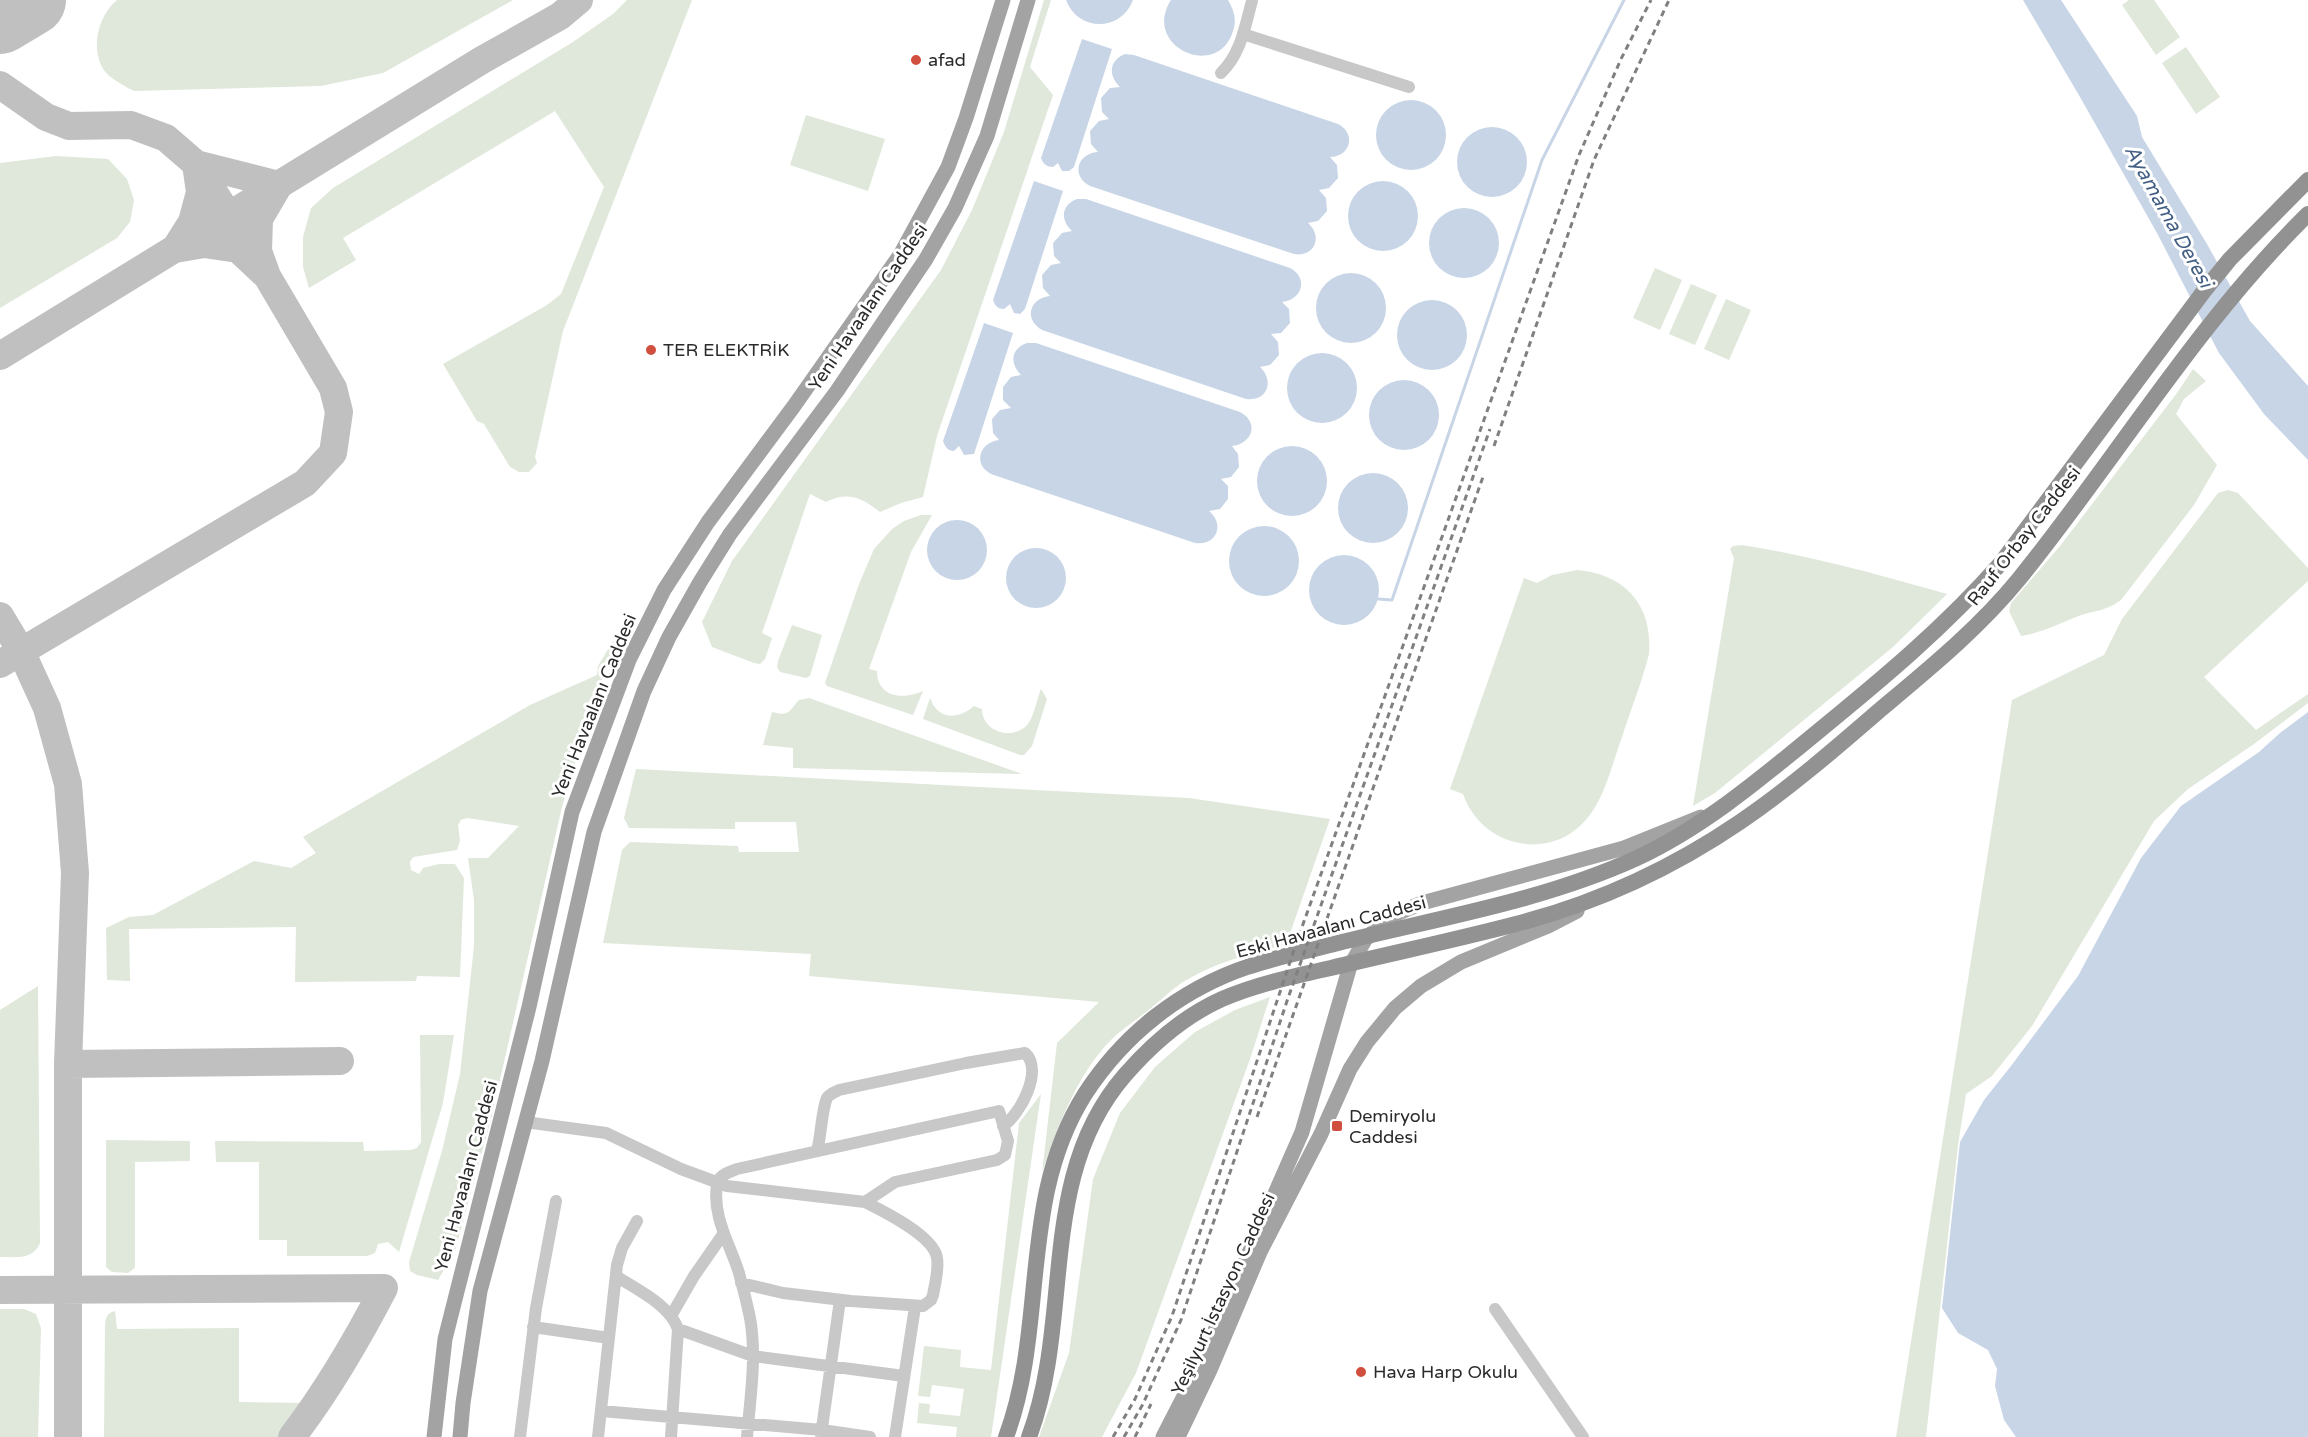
<svg xmlns="http://www.w3.org/2000/svg" width="2308" height="1437" viewBox="0 0 2308 1437" font-family="'Varela Round',sans-serif">
	<style>
		.green { fill: #dfe8da }
		.water { fill: #c8d5e6 }
		.lines { fill: none; stroke-linecap: round; stroke-linejoin: round }
		.stream { stroke: #c8d5e6; stroke-width: 3 }
		.taxiway { stroke: #c0c0c0; stroke-width: 28 }
		.runway { stroke: #c0c0c0; stroke-width: 72 }
		.minor { stroke: #c8c8c8; stroke-width: 12 }
		.major { stroke: #a3a3a3; stroke-width: 15 }
		.highway { stroke: #929292; stroke-width: 16 }
		.rail { stroke: #808080; stroke-width: 3; stroke-dasharray: 6 4.5; stroke-linecap: butt }
		.poi-dot { fill: #d04f3f; stroke: #fff; stroke-width: 2 }
		.labels { text-anchor: middle; stroke-width: 6; stroke-linejoin: round; paint-order: stroke }
		.poi-label { font-size: 18px; fill: #2b2b2b; stroke: #fff; text-anchor: start }
		.street-label { font-size: 18px; fill: #2b2b2b; stroke: #fff }
		.water-label { font-size: 20px; font-style: italic; fill: #435f84; stroke: #fff }
	</style>
	<rect width="100%" height="100%" fill="#fff"/>
	<path class="green" d="M 117,0 L 513,0 L 383,73 L 321,86 L 134,91 C 123,85 106,77 101,65 C 91,43 100,14 117,0 Z
		M 627,0 L 692,0 L 563,331 L 535,457 L 537,463 L 529,472 L 519,472 L 510,467 L 484,424 L 477,421 L 443,364 L 547,305 L 561,294 L 604,187 L 555,111 L 343,238 L 356,260 L 309,288 L 303,267 L 303,237 L 311,208 L 333,188 L 573,42 L 613,14 Z
		M 1044,0 L 1051,0 L 1030,67 L 1053,95 L 937,436 L 923,497 L 901,503 L 880,512 C 862,498 848,491 826,502 L 810,494 L 762,633 L 772,638 L 765,659 L 760,664 L 754,663 L 712,647 L 702,622 L 732,561 L 941,270 L 972,210 L 1004,132 Z
		M 2129,0 L 2154,0 L 2180,37 L 2156,55 L 2122,5 Z
		M 2186,47 L 2220,97 L 2196,114 L 2162,63 Z
		M 806,115 L 885,139 L 868,191 L 790,165 Z
		M 56,156 L 108,159 L 127,179 L 134,200 L 130,222 L 117,238 L 0,308 L 0,163 Z
		M 1655,268 L 1682,280 L 1660,330 L 1633,318 Z
		M 1691,284 L 1717,295 L 1695,345 L 1669,334 Z
		M 1726,299 L 1751,310 L 1729,360 L 1704,349 Z
		M 2193,369 L 2206,381 L 2184,399 L 2176,414 L 2217,465 L 2194,505 L 2121,600 C 2105,612 2094,610 2076,617 C 2058,624 2041,633 2021,636 L 2009,611 L 2011,603 L 2060,546 L 2177,393 Z
		M 2228,490 L 2238,493 L 2308,568 L 2308,581 L 2204,677 L 2256,730 L 2308,694 L 2308,703 L 2254,744 L 2188,789 L 2154,821 L 2032,1026 L 1992,1076 L 1966,1094 L 1958,1145 L 1926,1437 L 1896,1437 L 2012,700 L 2104,655 L 2122,619 L 2218,493 Z
		M 921,515 L 932,515 L 911,552 L 869,669 L 877,671 C 877,698 904,700 923,691 L 913,715 L 827,686 L 825,683 L 859,584 L 874,549 L 892,529 L 904,521 Z
		M 1742,545 C 1812,556 1879,575 1947,594 L 1893,647 L 1715,793 L 1693,806 L 1734,558 L 1730,549 L 1733,546 Z
		M 1577,570 C 1625,574 1653,605 1649,654 C 1642,682 1631,709 1622,737 C 1608,775 1601,821 1560,839 C 1546,845 1529,846 1515,842 C 1490,836 1471,817 1463,794 L 1450,789 L 1524,578 L 1537,583 L 1552,575 Z
		M 792,625 L 822,635 L 810,676 L 806,678 L 780,672 L 777,667 L 778,661 Z
		M 613,641 L 616,643 L 591,708 L 562,807 L 492,1115 L 455,1251 L 438,1280 L 417,1275 L 410,1271 L 409,1262 L 442,1151 L 460,1074 L 474,946 L 474,900 L 468,858 L 488,858 L 519,826 L 467,818 L 461,820 L 458,825 L 460,841 L 457,850 L 413,857 L 410,862 L 411,870 L 419,874 L 423,868 L 439,864 L 455,864 L 464,878 L 460,977 L 417,976 L 416,981 L 295,982 L 296,927 L 129,929 L 130,981 L 107,980 L 106,928 L 129,917 L 153,915 L 254,861 L 291,868 L 316,853 L 303,837 L 530,705 L 597,675 L 598,666 Z
		M 1041,689 L 1047,699 L 1032,746 L 1024,755 L 1020,755 L 923,719 L 930,698 C 938,720 958,720 974,706 L 982,709 C 982,732 1013,741 1027,725 C 1034,717 1037,699 1041,689 Z
		M 809,698 L 1022,774 L 793,768 L 793,748 L 763,745 L 772,712 C 791,717 788,711 799,700 Z
		M 636,769 L 1189,798 L 1330,819 L 1286,945 C 1250,953 1214,963 1183,982 C 1171,990 1161,1000 1151,1008 C 1138,1019 1123,1028 1111,1040 C 1077,1074 1057,1128 1042,1173 L 1057,1043 L 1099,1002 L 809,976 L 811,954 L 603,943 L 622,850 L 630,842 L 738,846 L 739,852 L 799,852 L 796,822 L 735,822 L 735,829 L 629,828 L 624,818 Z
		M 38,986 L 40,1243 C 33,1260 16,1257 0,1257 L 0,1010 Z
		M 1270,997 L 1250,1059 L 1136,1373 L 1102,1437 L 1039,1437 L 1069,1353 L 1093,1179 L 1120,1113 L 1155,1067 L 1195,1032 L 1235,1010 Z
		M 420,1035 L 454,1035 L 443,1103 L 399,1252 L 388,1242 L 378,1244 L 375,1253 L 367,1256 L 287,1256 L 287,1240 L 259,1240 L 259,1162 L 216,1162 L 215,1141 L 363,1142 L 364,1151 L 411,1150 L 417,1148 L 421,1142 Z
		M 1041,1094 L 991,1437 L 956,1437 L 957,1427 L 917,1423 L 919,1403 L 930,1404 L 929,1413 L 960,1416 L 964,1389 L 932,1385 L 930,1397 L 918,1396 L 924,1346 L 961,1350 L 960,1367 L 991,1370 L 1019,1123 Z
		M 106,1140 L 190,1141 L 190,1161 L 135,1162 L 135,1268 L 128,1273 L 112,1272 L 106,1267 Z
		M 0,1309 L 24,1309 L 36,1314 L 41,1328 L 38,1437 L 0,1437 Z
		M 115,1311 L 117,1329 L 239,1328 L 239,1402 L 312,1403 L 285,1437 L 104,1437 L 105,1325 C 106,1317 107,1313 115,1311 Z"/>
	<path class="water" d="M 1066,0 L 1133,0 C 1121,32 1078,32 1066,0 Z
		M 1171,0 L 1228,0 C 1234,10 1237,20 1233,31 C 1218,81 1141,47 1171,0 Z
		M 2023,0 L 2061,0 L 2137,116 L 2142,137 L 2207,244 L 2250,321 L 2308,386 L 2308,460 L 2264,414 L 2219,353 L 2157,233 L 2080,97 Z
		M 1082,39 L 1112,49 L 1074,167 L 1069,171 L 1062,171 L 1058,163 L 1053,167 C 1047,167 1043,164 1041,158 Z
		M 1125,54 L 1134,55 L 1338,124 C 1357,134 1350,157 1330,157 L 1337,165 L 1338,178 L 1329,188 L 1319,190 L 1326,198 L 1327,211 L 1318,221 L 1308,223 C 1323,236 1315,258 1294,254 L 1090,186 C 1070,175 1078,153 1098,152 L 1091,144 L 1090,131 L 1099,121 L 1109,119 L 1102,112 L 1101,98 L 1110,88 L 1120,87 C 1108,76 1109,60 1125,54 Z
		M1376 135a35 35 0 1 1 70 0a35 35 0 1 1-70 0Z
		M1457 162a35 35 0 1 1 70 0a35 35 0 1 1-70 0Z
		M1348 216a35 35 0 1 1 70 0a35 35 0 1 1-70 0Z
		M 1034,181 L 1063,191 L 1025,309 L 1020,314 L 1014,313 L 1010,304 L 1004,309 C 998,309 995,306 993,300 Z
		M 1077,199 L 1086,199 L 1290,268 C 1309,278 1302,300 1282,302 L 1289,309 L 1290,323 L 1281,333 L 1271,334 L 1278,342 L 1279,355 L 1270,365 L 1260,367 C 1275,381 1267,402 1246,399 L 1042,330 C 1023,319 1030,298 1050,296 L 1043,288 L 1042,275 L 1051,265 L 1061,263 L 1054,256 L 1053,243 L 1062,233 L 1072,231 C 1060,220 1061,205 1077,199 Z
		M1429 243a35 35 0 1 1 70 0a35 35 0 1 1-70 0Z
		M1316 308a35 35 0 1 1 70 0a35 35 0 1 1-70 0Z
		M1397 335a35 35 0 1 1 70 0a35 35 0 1 1-70 0Z
		M 984,323 L 1013,333 L 974,454 L 964,455 L 959,446 L 954,451 C 948,451 945,447 943,441 Z
		M 1027,343 L 1036,343 L 1240,412 C 1260,423 1252,444 1232,446 L 1238,454 L 1239,467 L 1231,477 L 1221,479 L 1228,486 L 1228,499 L 1220,509 L 1209,511 C 1225,524 1217,546 1195,543 L 991,474 C 972,464 980,442 999,440 L 993,433 L 992,419 L 1000,410 L 1011,408 L 1003,400 L 1003,387 L 1011,377 L 1021,375 C 1010,364 1010,349 1027,343 Z
		M1287 388a35 35 0 1 1 70 0a35 35 0 1 1-70 0Z
		M1369 415a35 35 0 1 1 70 0a35 35 0 1 1-70 0Z
		M1257 481a35 35 0 1 1 70 0a35 35 0 1 1-70 0Z
		M1338 508a35 35 0 1 1 70 0a35 35 0 1 1-70 0Z
		M927 550a30 30 0 1 1 60 0a30 30 0 1 1-60 0Z
		M1229 561a35 35 0 1 1 70 0a35 35 0 1 1-70 0Z
		M1006 578a30 30 0 1 1 60 0a30 30 0 1 1-60 0Z
		M1309 590a35 35 0 1 1 70 0a35 35 0 1 1-70 0Z
		M 2308,712 L 2308,1437 L 2016,1437 L 2004,1420 L 1995,1386 L 1997,1369 L 1988,1350 L 1958,1333 L 1942,1308 L 1960,1142 L 1984,1100 L 2011,1066 L 2078,976 L 2141,858 L 2181,806 L 2259,752 L 2280,733 Z"/>
	<g class="lines">
		<path class="stream" d="M 1378,599 L 1392,600 L 1542,160 L 1624,0"/>
		<path class="taxiway" d="M 0,85 L 46,117 L 69,126 L 131,125 L 166,138 L 196,164 L 267,276 L 333,388 L 339,412 L 333,453 L 305,483 L 0,664
			M 196,164 L 279,185 L 259,219 L 258,251 L 267,276 L 238,249 L 204,244 L 175,249 L 192,222 L 200,192 Z
			M 0,356 L 482,60 L 560,16 L 579,0
			M 0,616 L 21,651 L 47,708 L 68,784 L 75,873 L 68,1064 L 68,1437
			M 68,1064 L 340,1061
			M 0,1290 L 384,1288 C 357,1340 328,1390 292,1437"/>
		<path class="runway" d="M 0,18 L 30,0"/>
		<path class="minor" d="M 1243,34 L 1409,87
			M 1221,73 C 1241,54 1245,26 1252,1
			M 525,1122 L 606,1133 L 681,1169 L 727,1186 L 865,1202 C 883,1211 934,1236 937,1258 C 939,1269 935,1284 933,1295 L 931,1300 L 923,1306 L 851,1301 L 783,1293 L 741,1283
			M 817,1151 C 821,1137 822,1108 827,1098 C 829,1094 835,1092 839,1090 L 966,1063 L 1025,1053 C 1044,1070 1020,1115 1003,1126
			M 616,1276 C 637,1290 669,1304 678,1329 L 671,1437
			M 1495,1309 L 1583,1437
			M 671,1316 L 694,1276 L 724,1233
			M 533,1327 L 609,1338
			M 678,1329 L 753,1356 L 904,1376
			M 601,1411 L 822,1430 L 870,1437
			M 821,1435 L 840,1300
			M 520,1437 L 536,1308 L 556,1201
			M 598,1437 L 617,1265 L 622,1248 L 637,1221
			M 747,1437 C 750,1399 757,1356 750,1318 C 747,1303 743,1288 739,1273 C 730,1244 712,1217 717,1185 C 718,1175 728,1173 737,1169 L 999,1111 L 1008,1141 L 1005,1155 L 997,1160 L 895,1182 L 865,1202
			M 895,1437 L 915,1307"/>
		<path class="major" d="M 434,1437 L 445,1339 L 529,1007 L 572,812 L 629,660 L 664,590 L 708,522 L 794,406 L 900,255 L 948,167 L 966,118 L 1003,0
			M 460,1437 L 463,1403 L 480,1291 L 542,1061 L 594,832 L 644,691 L 669,637 L 700,582 L 730,534 L 837,391 L 926,259 L 955,208 L 987,136 L 1028,0
			M 1163,1437 L 1198,1369 L 1302,1132 L 1350,966 L 1365,940 L 1381,924 L 1391,916 L 1422,903 L 1624,848 L 1701,817
			M 1178,1437 L 1210,1370 L 1260,1252 L 1321,1134 L 1350,1069 L 1367,1042 L 1395,1008 L 1421,986 L 1461,962 L 1548,926 L 1577,911"/>
		<path class="highway" d="M 1006,1437 C 1048,1324 1018,1200 1085,1094 C 1124,1034 1180,990 1247,967 C 1277,957 1308,951 1338,943 C 1438,918 1543,901 1637,858 C 1703,827 1759,780 1815,734 C 1881,680 1945,627 2001,563 L 2204,291 L 2230,259 L 2308,180
			M 1029,1437 C 1074,1318 1036,1177 1125,1075 C 1152,1044 1184,1016 1222,999 C 1257,984 1295,976 1331,968 C 1393,953 1455,940 1516,924 C 1597,903 1671,869 1740,822 C 1790,788 1836,748 1881,709 C 1930,668 1979,628 2019,579 C 2117,458 2197,323 2308,214"/>
		<path class="rail" d="M 1494,446 L 1594,160 L 1669,0
			M 1257,1117 L 1484,474
			M 1113,1437 L 1135,1399 L 1172,1316 L 1297,941 L 1579,155 L 1621,59 L 1651,0
			M 1124,1437 L 1143,1404 L 1181,1320 L 1287,1001 L 1490,429
			M 1135,1437 L 1151,1404"/>
	</g>
	<g class="poi-dot">
		<circle cx="916" cy="60" r="6"/>
		<circle cx="651" cy="350" r="6"/>
		<rect x="1331" y="1120" width="12" height="12" rx="3"/>
		<circle cx="1361" cy="1372" r="6"/>
	</g>
	<g class="labels">
		<g class="poi-label">
			<text x="928" y="66">afad</text>
			<text x="663" y="356">TER ELEKTRİK</text>
			<text x="1349" y="1122">Demiryolu<tspan x="1349" dy="21">Caddesi</tspan></text>
			<text x="1373" y="1378">Hava Harp Okulu</text>
		</g>
		<g class="street-label">
			<text transform="translate(868 307) rotate(-56)" y="6">Yeni Havaalanı Caddesi</text>
			<text transform="translate(2024 536) rotate(-52)" y="6">Rauf Orbay Caddesi</text>
			<text transform="translate(594 706) rotate(-68)" y="6">Yeni Havaalanı Caddesi</text>
			<text transform="translate(1331 927) rotate(-15)" y="6">Eski Havaalanı Caddesi</text>
			<text transform="translate(466 1176) rotate(-75)" y="6">Yeni Havaalanı Caddesi</text>
			<text transform="translate(1223 1294) rotate(-65)" y="6">Yeşilyurt İstasyon Caddesi</text>
		</g>
		<g class="water-label">
			<text transform="translate(2169 216) rotate(61)" y="7">Ayamama Deresi</text>
		</g>
	</g>
</svg>
